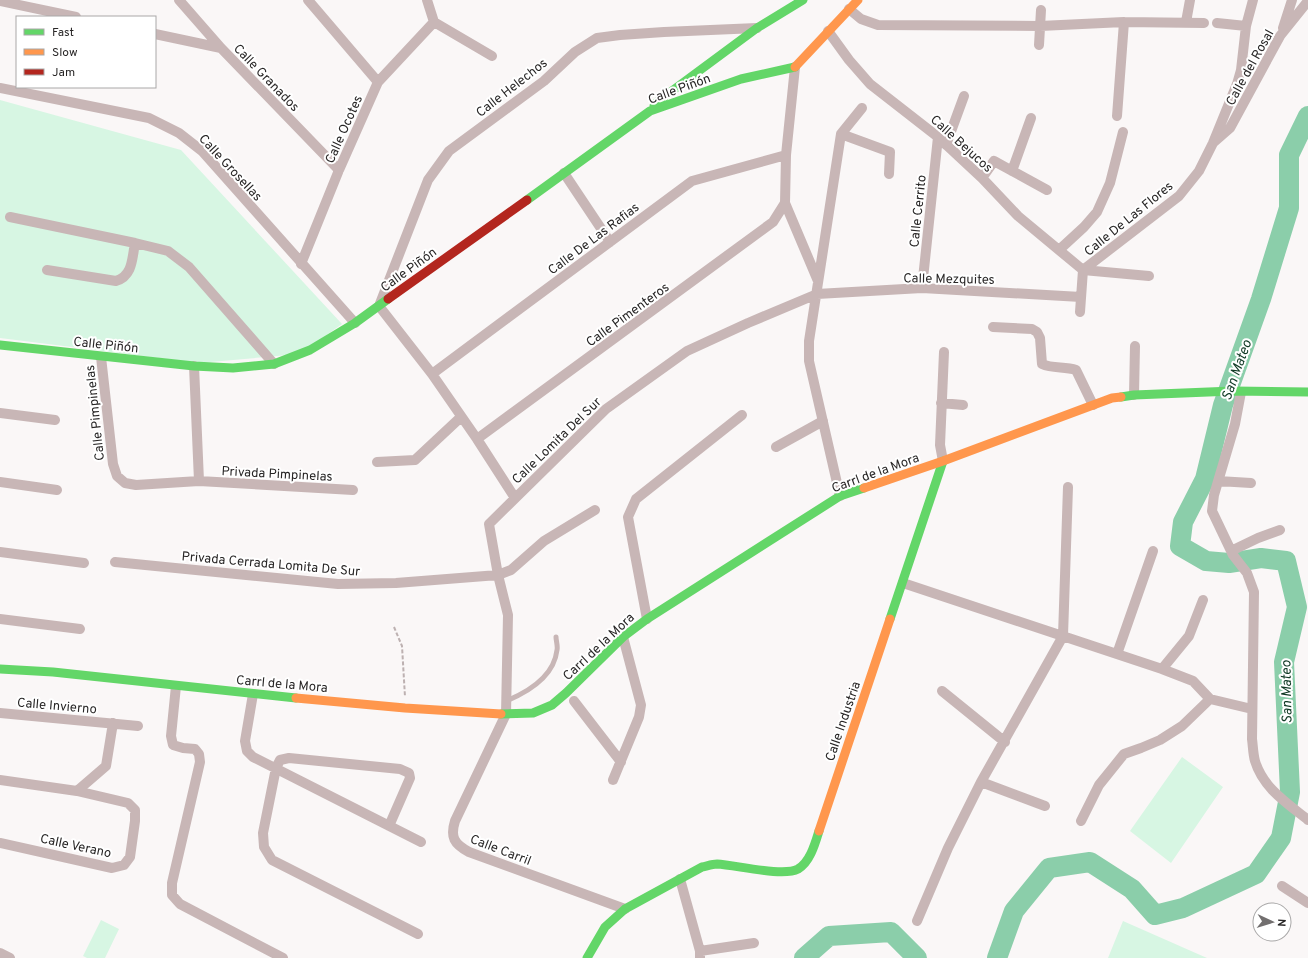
<svg xmlns="http://www.w3.org/2000/svg" width="1308" height="958" viewBox="0 0 1308 958" font-family="Overpass,sans-serif">
	<style>
		.green { fill: #d7f6e3 }
		.lines { fill: none; stroke-linecap: round; stroke-linejoin: round }
		.river { stroke: #8bceaa; stroke-width: 20 }
		.path { stroke: #bdb1b1; stroke-width: 2; stroke-dasharray: 4 2; stroke-linecap: butt }
		.lane { stroke: #c8b6b6; stroke-width: 5 }
		.street { stroke: #c8b6b6; stroke-width: 10 }
		.fast { stroke: #63d668; stroke-width: 9 }
		.slow { stroke: #ff974d; stroke-width: 9 }
		.jam { stroke: #b3261e; stroke-width: 9 }
		.labels { text-anchor: middle; stroke-width: 4; stroke-linejoin: round; paint-order: stroke }
		.street-label { font-size: 13px; fill: #282626; stroke: #fff }
		.water-label { font-size: 14px; font-style: italic; fill: #0f3924; stroke: #fff }
	</style>
	<rect width="100%" height="100%" fill="#faf7f7"/>
	<path class="green" d="M 0,100 L 181,150 L 342,324 L 300,354 L 199,363 L 0,338 Z
		M 1182,757 L 1223,787 L 1171,863 L 1130,831 Z
		M 101,920 L 119,929 L 105,958 L 87,958 L 83,956 Z
		M 1123,921 L 1207,958 L 1108,958 Z"/>
	<g class="lines">
		<path class="river" d="M 804,958 L 829,936 L 891,932 L 917,958
			M 997,958 L 1014,911 L 1049,868 L 1090,862 L 1132,889 L 1155,915 L 1183,908 L 1256,874 L 1281,838 L 1290,792 L 1284,662 L 1297,607 L 1286,561 L 1261,558 L 1229,563 L 1206,561 L 1180,546 L 1183,522 L 1205,479 L 1223,405 L 1261,299 L 1289,208 L 1289,155 L 1308,116"/>
		<path class="path" d="M 394,627 L 402,646 L 405,697"/>
		<path class="lane" d="M 506,701 C 528,692 554,676 557,650 C 558,646 556,641 556,637"/>
		<path class="street" d="M 179,0 L 221,48 L 339,170
			M 308,0 L 378,82
			M 427,0 L 434,22 L 492,56
			M 0,1 L 76,17
			M 849,9 L 861,19 L 878,25 L 1040,26 L 1124,22 L 1204,23
			M 1186,22 L 1190,0
			M 1217,23 L 1246,26
			M 1283,28 L 1292,0
			M 828,31 L 849,60 L 870,84 L 938,137 L 982,178 L 1018,216 L 1083,270
			M 155,34 L 221,48
			M 1039,45 L 1041,10
			M 795,67 L 786,155 L 785,203 L 818,281
			M 0,88 L 149,118 L 179,133 L 202,151 L 355,323
			M 1117,116 L 1124,22
			M 841,134 L 890,152 L 889,174
			M 1214,142 L 1230,128 L 1280,36 L 1308,1
			M 946,145 L 964,96
			M 1012,171 L 1031,118
			M 564,173 L 610,242
			M 982,178 L 994,161 L 1047,190
			M 10,217 L 135,243 L 168,251 L 189,267 L 274,364
			M 1059,250 L 1084,227 L 1097,212 L 1110,183 L 1123,132
			M 301,264 L 339,170 L 378,82 L 434,22
			M 47,270 L 116,281 C 133,276 132,258 135,243
			M 1083,270 L 1179,196 L 1199,171 L 1213,143 L 1237,84 L 1241,70 L 1246,26 L 1253,0
			M 1083,270 L 1149,276
			M 922,288 L 938,137
			M 1080,312 L 1083,270
			M 993,327 L 1032,329 L 1037,332 L 1040,338 L 1042,364 C 1053,369 1065,366 1076,370 L 1093,405
			M 101,357 L 113,464 L 117,476 L 125,483 L 136,485 L 199,481 L 353,490
			M 194,366 L 199,481
			M 432,374 L 692,181 L 786,155
			M 1241,392 L 1235,424 L 1214,495 L 1212,511 L 1233,555 L 1247,573 L 1254,592 L 1252,739 C 1253,746 1253,754 1255,761 C 1263,788 1287,803 1308,820
			M 1134,395 L 1135,346
			M 941,403 L 963,405
			M 0,413 L 55,420
			M 477,439 L 773,222 L 785,203
			M 776,447 L 823,421
			M 943,461 L 940,445 L 944,352
			M 377,462 L 415,460 L 461,417
			M 1218,481 L 1251,483
			M 0,482 L 57,490
			M 840,496 L 809,361 L 809,341 L 841,134 L 862,108
			M 515,498 L 477,439 L 432,374 L 379,306 L 428,180 L 449,151 L 544,81 L 575,52 L 597,38 L 620,35 L 664,32 L 757,28
			M 1231,551 L 1258,538 L 1280,530
			M 0,552 L 84,563
			M 115,562 L 338,584 L 396,583 L 498,575 L 511,570 L 544,541 L 595,510
			M 903,583 L 1162,669 L 1193,681 L 1210,699 L 1252,709
			M 0,619 L 80,629
			M 647,619 L 628,517 L 636,499 L 742,415
			M 1117,654 L 1153,551
			M 1162,669 L 1189,636 L 1203,600
			M 176,686 L 171,736 L 173,745 L 183,748 L 195,749 L 199,754 L 200,762 L 172,883 L 172,895 L 180,904 L 283,958
			M 942,691 L 1005,742
			M 253,694 L 245,741 L 247,751 L 253,757 L 421,842
			M 574,701 L 621,762
			M 0,713 L 138,726
			M 0,780 L 77,791 L 128,803 L 135,810 L 135,821 L 130,857 L 124,865 L 112,868 L 0,843
			M 613,780 L 639,717 L 641,705 L 623,637
			M 981,782 L 1045,806
			M 77,791 L 106,766 L 113,723
			M 1081,821 L 1099,785 L 1124,754 L 1141,748 L 1160,740 L 1182,726 L 1210,699
			M 389,826 L 410,778 L 409,773 L 400,769 L 289,758 L 280,760 L 276,768 L 263,833 L 264,847 L 272,860 L 418,934
			M 680,879 L 700,951 L 700,958
			M 1282,886 L 1308,903
			M 625,909 L 469,852 C 454,844 450,837 455,821 L 506,714 L 508,615 L 498,575 L 489,524 L 606,409 L 687,351 L 748,323 L 817,294 L 922,288 L 1081,297
			M 917,921 L 948,848 L 981,782 L 1063,636 L 1068,487
			M 700,951 L 754,943
			M 0,953 L 10,958"/>
		<path class="fast" d="M 654,106 L 657,102 L 757,28 L 803,0
			M 527,200 L 650,111 L 741,79 L 795,67
			M 0,345 L 194,366 L 233,368 L 274,364 L 310,350 L 355,323 L 388,299
			M 1121,397 L 1134,395 L 1233,391 L 1308,392
			M 890,619 L 943,461
			M 0,669 L 53,672 L 296,698
			M 501,714 L 533,713 L 552,705 L 566,693 L 623,637 L 647,619 L 840,496 L 864,488
			M 587,958 L 605,927 L 625,909 L 702,867 C 707,866 712,864 717,864 C 736,865 783,877 798,869 C 810,862 815,844 819,831"/>
		<path class="slow" d="M 795,67 L 858,0
			M 864,488 L 943,461 L 1112,398 L 1121,397
			M 296,698 L 405,708 L 501,714
			M 819,831 L 890,619"/>
		<path class="jam" d="M 388,299 L 527,200"/>
	</g>
	<g class="labels">
		<g class="street-label">
			<text transform="translate(1249 67) rotate(-61)" y="5">Calle del Rosal</text>
			<text transform="translate(267 77) rotate(46)" y="5">Calle Granados</text>
			<text transform="translate(511 87) rotate(-38)" y="5">Calle Helechos</text>
			<text transform="translate(679 88) rotate(-20)" y="5">Calle Piñón</text>
			<text transform="translate(343 129) rotate(-66)" y="5">Calle Ocotes</text>
			<text transform="translate(962 143) rotate(42)" y="5">Calle Bejucos</text>
			<text transform="translate(231 167) rotate(47)" y="5">Calle Grosellas</text>
			<text transform="translate(917 211) rotate(-84)" y="5">Calle Cerrito</text>
			<text transform="translate(1128 218) rotate(-39)" y="5">Calle De Las Flores</text>
			<text transform="translate(593 238) rotate(-37)" y="5">Calle De Las Rafias</text>
			<text transform="translate(408 269) rotate(-36)" y="5">Calle Piñón</text>
			<text transform="translate(949 278) rotate(1)" y="5">Calle Mezquites</text>
			<text transform="translate(627 314) rotate(-36)" y="5">Calle Pimenteros</text>
			<text transform="translate(106 344) rotate(6)" y="5">Calle Piñón</text>
			<text transform="translate(94 413) rotate(-96)" y="5">Calle Pimpinelas</text>
			<text transform="translate(556 440) rotate(-44)" y="5">Calle Lomita Del Sur</text>
			<text transform="translate(875 472) rotate(-20)" y="5">Carrl de la Mora</text>
			<text transform="translate(277 473) rotate(3)" y="5">Privada Pimpinelas</text>
			<text transform="translate(271 563) rotate(5)" y="5">Privada Cerrada Lomita De Sur</text>
			<text transform="translate(598 646) rotate(-43)" y="5">Carrl de la Mora</text>
			<text transform="translate(282 683) rotate(5)" y="5">Carrl de la Mora</text>
			<text transform="translate(57 705) rotate(5)" y="5">Calle Invierno</text>
			<text transform="translate(842 721) rotate(-71)" y="5">Calle Industria</text>
			<text transform="translate(76 845) rotate(12)" y="5">Calle Verano</text>
			<text transform="translate(501 849) rotate(21)" y="5">Calle Carril</text>
		</g>
		<g class="water-label">
			<text transform="translate(1236 370) rotate(-70)" y="5">San Mateo</text>
			<text transform="translate(1286 692) rotate(-91)" y="5">San Mateo</text>
		</g>
	</g>
	<rect x="16" y="16" width="140" height="72" fill="#ffffff" stroke="#a9a8a8"/>
	<rect x="24" y="29" width="20" height="6" fill="#63d668" stroke="#a9a8a8"/>
	<text x="52" y="36" font-size="12" fill="#282626">Fast</text>
	<rect x="24" y="49" width="20" height="6" fill="#ff974d" stroke="#a9a8a8"/>
	<text x="52" y="56" font-size="12" fill="#282626">Slow</text>
	<rect x="24" y="69" width="20" height="6" fill="#b3261e" stroke="#a9a8a8"/>
	<text x="52" y="76" font-size="12" fill="#282626">Jam</text>
	<g transform="translate(1272 922) rotate(94)"><circle r="19" fill="#ffffff" stroke="#a9a8a8"/>
	<path d="M0-3L7 15L0 10L-7 15Z" fill="#726f6f"/>
	<text y="-6" font-size="11" font-weight="bold" text-anchor="middle" fill="#282626">N</text>
	</g>
</svg>
